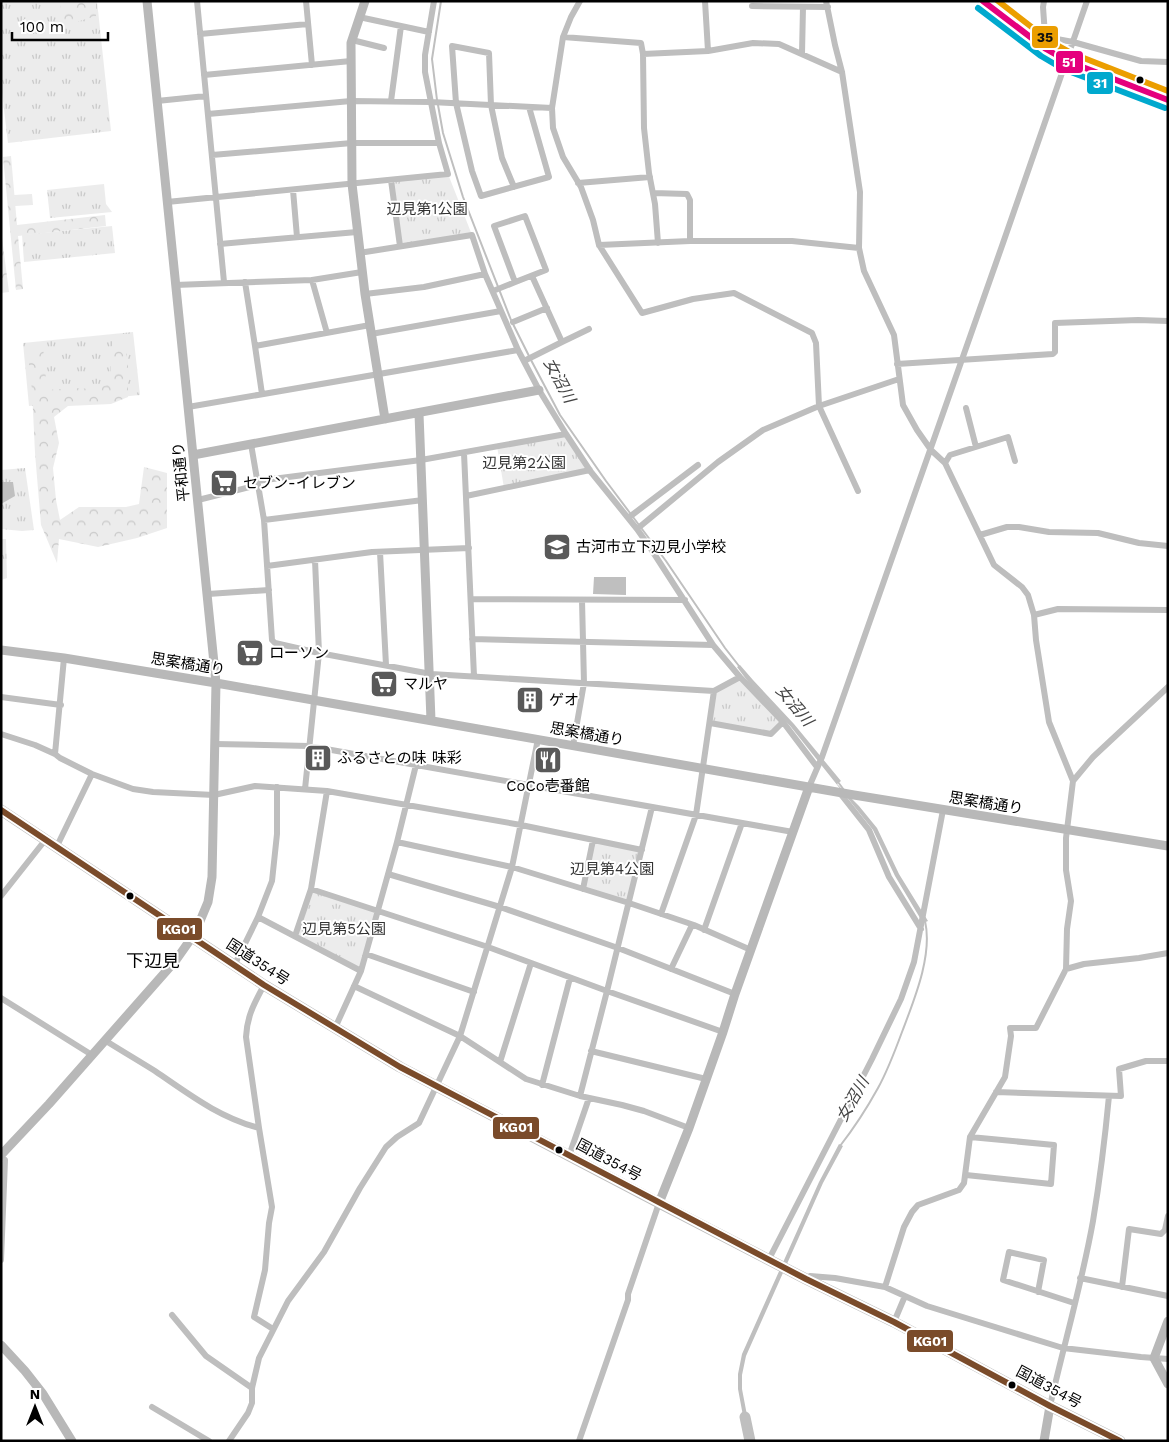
<svg xmlns="http://www.w3.org/2000/svg" width="1169" height="1442" viewBox="0 0 1169 1442" font-family="'Work Sans','Noto Sans JP',sans-serif">
	<style>
		.grass { fill: url(#grass-tufts) }
		.forest { fill: url(#forest-crowns) }
		.garden { fill: #ececec }
		.water { fill: #bfbfbf }
		.lines { fill: none; stroke-linecap: round; stroke-linejoin: round }
		.stream { stroke: #bfbfbf; stroke-width: 2 }
		.river { stroke: #bfbfbf; stroke-width: 11 }
		.street { stroke: #bebebe; stroke-width: 6 }
		.secondary { stroke: #b8b8b8; stroke-width: 9 }
		.highway { stroke: #bebebe; stroke-width: 11 }
		.bus-1-casing { stroke: #fff; stroke-width: 10 }
		.bus-2-casing { stroke: #fff; stroke-width: 10 }
		.bus-3-casing { stroke: #fff; stroke-width: 10 }
		.bus-4-casing { stroke: #fff; stroke-width: 10 }
		.bus-1 { stroke: #7a4b2a; stroke-width: 6 }
		.bus-2 { stroke: #e5007d; stroke-width: 6 }
		.bus-3 { stroke: #00a9ce; stroke-width: 6 }
		.bus-4 { stroke: #eb9e00; stroke-width: 6 }
		.bus-dot { fill: #000; stroke: #fff; stroke-width: 2 }
		.labels { text-anchor: middle; stroke-width: 4; stroke-linejoin: round; paint-order: stroke }
		.park-label { font-size: 15px; fill: #333; stroke: #fff }
		.street-label { font-size: 15px; fill: #000; stroke: #fff }
		.poi-label { font-size: 15px; fill: #000; stroke: #fff; text-anchor: start }
		.water-label { font-size: 16px; font-style: italic; fill: #444; stroke: #fff }
		.quarter-label { font-size: 18px; fill: #000; stroke: #fff }
		.line-badge { stroke: #fff; stroke-width: 2 }
		.badge-label { font-size: 14px; text-anchor: middle; font-weight: bold; fill: #fff }
		.pale-badge-label { font-size: 14px; text-anchor: middle; font-weight: bold; fill: #111 }
	</style>
	<defs>
		<pattern id="grass-tufts" width="24" height="20" patternUnits="userSpaceOnUse" patternTransform="scale(1.25)"><rect width="24" height="20" fill="#ececec"/><path d="M3 7l-1-3M5 7V3M7 7l1-3M15 17l-1-3M17 17v-4M19 17l1-3" fill="none" stroke="#c9c9c9"/></pattern>
		<pattern id="forest-crowns" width="20" height="18" patternUnits="userSpaceOnUse" patternTransform="scale(1.25)"><rect width="20" height="18" fill="#ececec"/><path d="M2 6a3 3 0 1 1 6 0M12 15a3 3 0 1 1 6 0" fill="none" stroke="#c9c9c9"/></pattern>
	</defs>
	<rect width="100%" height="100%" fill="#fff"/>
	<path class="grass" d="M 1,1 L 97,1 L 111,131 L 8,143 L 1,84 Z
		M 448,174 L 472,235 L 400,246 L 391,180 Z
		M 104,184 L 106,204 L 112,212 L 50,218 L 47,190 Z
		M 112,226 L 115,253 L 24,262 L 22,235 Z
		M 133,332 L 140,395 L 29,406 L 23,343 Z
		M 566,434 L 590,470 L 504,488 L 497,446 Z
		M 25,468 L 34,530 L 22,531 L 1,529 L 1,470 Z
		M 1,539 L 6,539 L 7,578 L 1,580 Z
		M 740,677 L 783,722 L 771,734 L 710,723 L 714,691 Z
		M 593,840 L 642,850 L 629,903 L 583,889 Z
		M 311,889 L 378,911 L 361,971 L 295,936 Z"/>
	<path class="forest" d="M 60,1 L 96,1 L 96,16 L 63,26 Z
		M 11,156 L 17,225 L 105,215 L 106,226 L 18,236 L 23,289 L 16,290 L 3,157 Z
		M 1,230 L 9,292 L 1,293 Z
		M 116,334 L 123,337 L 128,362 L 128,397 L 111,404 L 68,406 L 54,417 L 59,443 L 53,468 L 56,500 L 60,520 L 79,507 L 126,507 L 139,504 L 144,467 L 167,473 L 167,528 L 137,538 L 98,547 L 59,539 L 57,563 L 41,525 L 35,453 L 32,390 L 27,348 L 43,347 L 47,390 L 74,388 L 94,389 L 111,384 L 111,365 L 108,357 Z"/>
	<path class="garden" d="M 32,194 L 33,205 L 15,206 L 14,195 Z"/>
	<path class="water" d="M 1,482 L 13,482 L 15,496 L 1,504 Z
		M 594,577 L 626,577 L 626,595 L 593,594 Z
		M 740,665 L 753,680 L 794,724 L 841,781 L 837,784 L 859,806 L 877,828 L 899,874 L 928,921 L 923,923 L 895,876 L 873,830 L 791,727 L 749,683 L 737,667 Z
		M 839,1144 L 843,1146 L 823,1183 L 746,1356 L 742,1375 L 742,1389 L 750,1431 L 746,1432 L 738,1389 L 738,1374 L 742,1354 L 819,1182 Z"/>
	<g class="lines">
		<path class="stream" d="M 437,100 L 432,59 L 441,1
			M 438,105 L 443,133 L 463,197 L 511,320
			M 513,324 L 529,356
			M 531,360 L 560,415 L 606,481 L 630,513
			M 633,517 L 666,561 L 725,648 L 739,666
			M 838,782 L 844,790
			M 840,1146 C 854,1128 867,1108 878,1088 C 888,1070 895,1051 902,1032 C 914,1000 933,955 925,921"/>
		<path class="river" d="M 745,1417 L 750,1441"/>
		<path class="street" d="M 197,1 L 224,282
			M 306,1 L 312,65
			M 580,1 L 571,17 L 563,37 L 552,108 L 553,128 L 563,157 L 581,187 L 593,220 L 599,245 L 642,313 L 693,299 L 734,293 L 812,333 L 816,343 L 819,406 L 858,491
			M 705,1 L 708,51
			M 826,1 L 835,45 L 842,72 L 860,192 L 859,248 L 864,271 L 894,335 L 903,405 L 917,430 L 931,450 L 945,463 L 994,565 L 1022,587 L 1028,595 L 1034,615 L 1036,640 L 1049,722 L 1073,781 L 1066,838 L 1066,870 L 1071,901 L 1067,929 L 1066,969 L 1036,1028 L 1010,1028 L 1011,1036 L 1005,1077 L 970,1137 L 964,1183 L 959,1190 L 918,1205 L 912,1212 L 904,1227 L 885,1287
			M 1044,1 L 1043,7 L 1046,49
			M 752,6 L 828,7
			M 359,17 L 429,32
			M 200,34 L 308,24
			M 563,37 L 641,43 L 643,54 L 644,128 L 649,173 L 655,204 L 658,243
			M 1046,37 L 1073,42 L 1141,61 L 1168,62
			M 352,40 L 384,48
			M 643,54 L 708,51 L 753,43 L 779,44 L 842,72
			M 802,54 L 803,7
			M 204,75 L 351,61
			M 157,101 L 206,96
			M 391,101 L 401,26
			M 208,114 L 351,101 L 431,102 L 552,108
			M 212,155 L 352,143 L 439,143
			M 391,180 L 400,246
			M 578,183 L 650,177
			M 514,187 L 502,158 L 491,105 L 489,53 L 452,46 L 456,103 L 472,171 L 481,196 L 549,177 L 529,107
			M 293,190 L 297,237
			M 653,193 L 687,194 L 690,200 L 690,241
			M 167,202 L 448,174 L 439,143 L 425,72 L 425,55 L 434,1
			M 220,244 L 357,232
			M 599,245 L 690,241 L 792,241 L 859,248
			M 359,253 L 472,235 L 485,274 L 518,350 L 539,390 L 566,434 L 591,472 L 637,529 L 651,549 L 713,645 L 740,677 L 783,722 L 817,767
			M 532,276 L 562,342 L 589,329
			M 312,280 L 327,333
			M 245,282 L 255,346
			M 175,285 L 312,280 L 362,272
			M 493,291 C 510,284 528,277 546,270 L 525,216 L 494,226 L 515,282
			M 365,294 L 424,287 L 485,274
			M 513,322 L 547,308
			M 371,334 L 501,311
			M 524,361 L 562,342
			M 897,364 L 1053,354 L 1055,352 L 1055,323 L 1138,320 L 1168,321
			M 262,394 L 255,346 L 370,325
			M 188,407 L 518,350
			M 966,408 L 976,447
			M 251,444 L 264,520 L 272,640 L 275,643 L 319,653 L 431,674 L 714,691 L 740,677
			M 464,453 L 474,676
			M 945,463 L 950,455 L 1008,437 L 1015,461
			M 257,481 L 421,460 L 566,434
			M 466,496 L 590,470
			M 198,500 L 258,485
			M 628,518 L 698,465
			M 264,520 L 423,500
			M 637,529 L 718,462 L 763,430 L 819,406 L 899,379
			M 980,535 L 1007,527 L 1019,527 L 1049,532 L 1098,533 L 1139,543 L 1168,546
			M 380,552 L 386,665
			M 267,566 L 372,552 L 469,548
			M 208,594 L 269,590
			M 471,599 L 685,600
			M 1034,615 L 1058,609 L 1168,610
			M 472,639 L 713,645
			M 1,697 L 61,705
			M 710,723 L 771,734 L 783,722
			M 1,734 L 35,745 L 55,754 L 60,758 L 92,774 L 133,789 L 153,792 L 214,795 L 255,786 L 327,791 L 521,825 L 642,850
			M 215,744 L 309,746 L 793,832
			M 573,746 L 584,683 L 582,600
			M 55,754 L 64,658
			M 1073,781 L 1093,757 L 1168,687
			M 809,787 L 822,757 L 1003,243 L 1087,1
			M 305,789 L 319,653 L 315,560
			M 839,792 L 869,830 L 889,877 L 921,929
			M 397,842 L 512,867 L 629,903 L 694,925 L 751,950
			M 57,846 L 92,774
			M 388,874 L 500,907 L 618,948 L 735,994
			M 311,889 L 488,947 L 607,991 L 723,1032
			M 583,889 L 593,840
			M 1,896 L 46,839
			M 661,914 L 696,815 L 714,691
			M 258,917 L 361,971
			M 704,930 L 742,823
			M 295,936 L 311,889 L 327,791
			M 366,954 L 474,992
			M 234,966 L 258,917 L 272,881 L 277,834 L 277,787
			M 671,969 L 692,925
			M 1066,969 L 1084,964 L 1139,958 L 1168,953
			M 264,985 C 254,1004 247,1016 246,1037 L 259,1128 L 272,1207 L 269,1223 L 265,1270 L 254,1317 L 273,1329
			M 354,986 L 460,1036 L 526,1079 L 580,1096 L 622,1105 L 644,1111 L 689,1128
			M 1,998 L 92,1055
			M 335,1028 L 361,971 L 397,842 L 416,765
			M 106,1041 C 122,1051 139,1061 155,1071 C 189,1094 218,1117 259,1128
			M 591,1051 L 706,1079
			M 500,1062 L 531,963
			M 542,1085 L 570,978
			M 996,1092 L 1121,1096 L 1119,1069 L 1146,1061 L 1168,1061
			M 580,1096 L 607,991 L 652,807
			M 569,1156 L 589,1098
			M 1,1157 L 5,1160 L 1,1260
			M 966,1175 L 1051,1184 L 1054,1145 L 970,1137
			M 769,1259 L 872,1059 L 901,999 L 914,962 L 943,810
			M 1080,1278 L 1168,1296
			M 807,1279 L 810,1276 L 835,1278 L 885,1287 L 927,1306 L 1063,1348 L 1141,1357 L 1168,1359
			M 1122,1287 L 1129,1229 L 1161,1234 L 1165,1230 L 1168,1216
			M 1038,1292 L 1044,1260 L 1009,1252 L 1003,1280 L 1074,1303
			M 172,1315 L 206,1356 L 252,1388
			M 894,1322 L 905,1296
			M 1050,1406 C 1064,1344 1082,1283 1093,1221 C 1100,1179 1105,1138 1109,1096
			M 152,1407 L 209,1441
			M 229,1441 L 248,1413 L 252,1403 L 252,1388 L 259,1358 L 288,1301 L 324,1252 L 360,1188 L 386,1147 L 397,1137 L 419,1123 L 460,1036 L 512,867 L 538,739
			M 579,1441 L 628,1300 L 628,1294 L 659,1203"/>
		<path class="secondary" d="M 365,1 L 351,43 L 352,184 L 365,294 L 385,419
			M 983,1 L 1046,49 L 1067,61 L 1168,100
			M 419,414 L 431,720
			M 193,455 L 539,390
			M 1,650 L 64,658 L 216,683 L 854,795 L 1168,846
			M 1,1155 L 49,1104 L 176,960 L 195,933 L 208,902 L 212,877 L 216,683 L 147,1
			M 659,1203 L 689,1128 L 723,1032 L 735,994 L 809,787
			M 1168,1321 L 1154,1358 L 1168,1384
			M 1,1345 L 25,1371 L 43,1394 L 72,1441
			M 1044,1441 L 1050,1406"/>
		<path class="highway" d="M 1,810 L 264,985 L 400,1067 L 659,1203 L 806,1279 L 894,1322 L 1050,1406 L 1120,1441"/>
		<g class="bus-1-casing">
			<path id="bus-1" d="M 1,810 L 264,985 L 400,1067 L 806,1279 L 894,1322 L 1050,1406 L 1120,1441"/>
		</g>
		<g class="bus-2-casing">
			<path id="bus-2" d="M 983,1 L 1046,49 L 1067,61 L 1168,100"/>
		</g>
		<g class="bus-3-casing">
			<path id="bus-3" d="M 978,8 L 1041,56 L 1063,69 L 1165,108"/>
		</g>
		<g class="bus-4-casing">
			<path id="bus-4" d="M 998,1 L 1051,42 L 1071,53 L 1168,91"/>
		</g>
		<use href="#bus-1" class="bus-1"/>
		<use href="#bus-2" class="bus-2"/>
		<use href="#bus-3" class="bus-3"/>
		<use href="#bus-4" class="bus-4"/>
	</g>
	<defs>
		<g id="supermarket-square" transform="scale(1.4375)"><rect x="-9" y="-9" width="18" height="18" rx="4" fill="#595959" stroke="#fff"/><path d="M-6-5.5h2.5l.6 2H6L4.5 2H-2.5L-4.4-4H-6ZM-1.5 3.2a1.3 1.3 0 1 0 .1 0ZM3 3.2a1.3 1.3 0 1 0 .1 0Z" fill="#fff"/></g>
		<g id="school-square" transform="scale(1.4375)"><rect x="-9" y="-9" width="18" height="18" rx="4" fill="#595959" stroke="#fff"/><path d="M0-5L7-2L0 1L-7-2ZM-4 1L0 2.5L4 1V4Q0 6-4 4Z" fill="#fff"/></g>
		<g id="building-square" transform="scale(1.4375)"><rect x="-9" y="-9" width="18" height="18" rx="4" fill="#595959" stroke="#fff"/><path d="M-4-6H4V6H1V3H-1V6H-4ZM-2.5-4.3h1.7v1.8h-1.7ZM.8-4.3h1.7v1.8H.8ZM-2.5-1h1.7V.8h-1.7ZM.8-1h1.7V.8H.8Z" fill="#fff"/></g>
		<g id="restaurant-square" transform="scale(1.4375)"><rect x="-9" y="-9" width="18" height="18" rx="4" fill="#595959" stroke="#fff"/><path d="M-5-6h1v4h1v-4h1v4h1v-4h1v5L-1.5 .5V6h-2V.5L-5-1ZM5-6V6H3V1.5H1.5Q1.5-4 5-6Z" fill="#fff"/></g>
	</defs>
	<g fill-rule="evenodd">
		<use href="#supermarket-square" x="224" y="483"/>
		<use href="#school-square" x="557" y="547"/>
		<use href="#supermarket-square" x="250" y="653"/>
		<use href="#supermarket-square" x="384" y="684"/>
		<use href="#building-square" x="530" y="700"/>
		<use href="#building-square" x="318" y="758"/>
		<use href="#restaurant-square" x="548" y="760"/>
	</g>
	<g class="bus-dot">
		<circle cx="1140" cy="80" r="4.5"/>
		<circle cx="130" cy="896" r="4.5"/>
		<circle cx="559" cy="1150" r="4.5"/>
		<circle cx="1012" cy="1385" r="4.5"/>
	</g>
	<g class="labels">
		<g class="park-label">
			<text x="427" y="214">辺見第1公園</text>
			<text x="524" y="468">辺見第2公園</text>
			<text x="612" y="874">辺見第4公園</text>
			<text x="344" y="934">辺見第5公園</text>
		</g>
		<g class="street-label">
			<text transform="translate(181 472) rotate(-96)" y="5">平和通り</text>
			<text transform="translate(188 664) rotate(9)" y="5">思案橋通り</text>
			<text transform="translate(587 734) rotate(10)" y="5">思案橋通り</text>
			<text transform="translate(986 803) rotate(9)" y="5">思案橋通り</text>
			<text transform="translate(258 962) rotate(33)" y="5">国道354号</text>
			<text transform="translate(609 1160) rotate(28)" y="5">国道354号</text>
			<text transform="translate(1049 1387) rotate(28)" y="5">国道354号</text>
		</g>
		<g class="poi-label">
			<text x="243" y="488">セブン-イレブン</text>
			<text x="576" y="552">古河市立下辺見小学校</text>
			<text x="269" y="658">ローソン</text>
			<text x="403" y="689">マルヤ</text>
			<text x="549" y="705">ゲオ</text>
			<text x="337" y="763">ふるさとの味 味彩</text>
			<text x="548" y="791" text-anchor="middle">CoCo壱番館</text>
		</g>
		<g class="water-label">
			<text transform="translate(560 380) rotate(62)" y="6">女沼川</text>
			<text transform="translate(795 705) rotate(50)" y="6">女沼川</text>
			<text transform="translate(852 1099) rotate(-60)" y="6">女沼川</text>
		</g>
		<g class="quarter-label">
			<text x="153" y="967">下辺見</text>
		</g>
	</g>
	<g class="line-badge">
		<rect x="1031" y="25" width="28" height="24" rx="5" fill="#eb9e00"/>
		<rect x="1055" y="50" width="29" height="24" rx="5" fill="#e5007d"/>
		<rect x="1086" y="71" width="28" height="24" rx="5" fill="#00a9ce"/>
		<rect x="156" y="917" width="47" height="24" rx="5" fill="#7a4b2a"/>
		<rect x="492" y="1116" width="48" height="24" rx="5" fill="#7a4b2a"/>
		<rect x="906" y="1329" width="48" height="24" rx="5" fill="#7a4b2a"/>
	</g>
	<g class="badge-label">
		<text x="1069" y="67">51</text>
		<text x="1100" y="88">31</text>
		<text x="179" y="934">KG01</text>
		<text x="516" y="1132">KG01</text>
		<text x="930" y="1346">KG01</text>
	</g>
	<g class="pale-badge-label">
		<text x="1045" y="42">35</text>
	</g>
	<rect width="1169" height="1442" fill="none" stroke="#000000" stroke-width="5"/>
	<g transform="translate(35 1407)" stroke="#ffffff" stroke-width="4" paint-order="stroke">
	<path d="M0-4L9 19L0 12L-9 19Z" fill="#000000"/>
	<text y="-8" font-size="14" font-weight="bold" text-anchor="middle" fill="#000000">N</text>
	</g>
	<path d="M12 32v8h96v-8" fill="none" stroke="#000000" stroke-width="2.5"/>
	<text x="20" y="32" font-size="15" fill="#000000" stroke="#ffffff" stroke-width="4" paint-order="stroke">100 m</text>
</svg>
